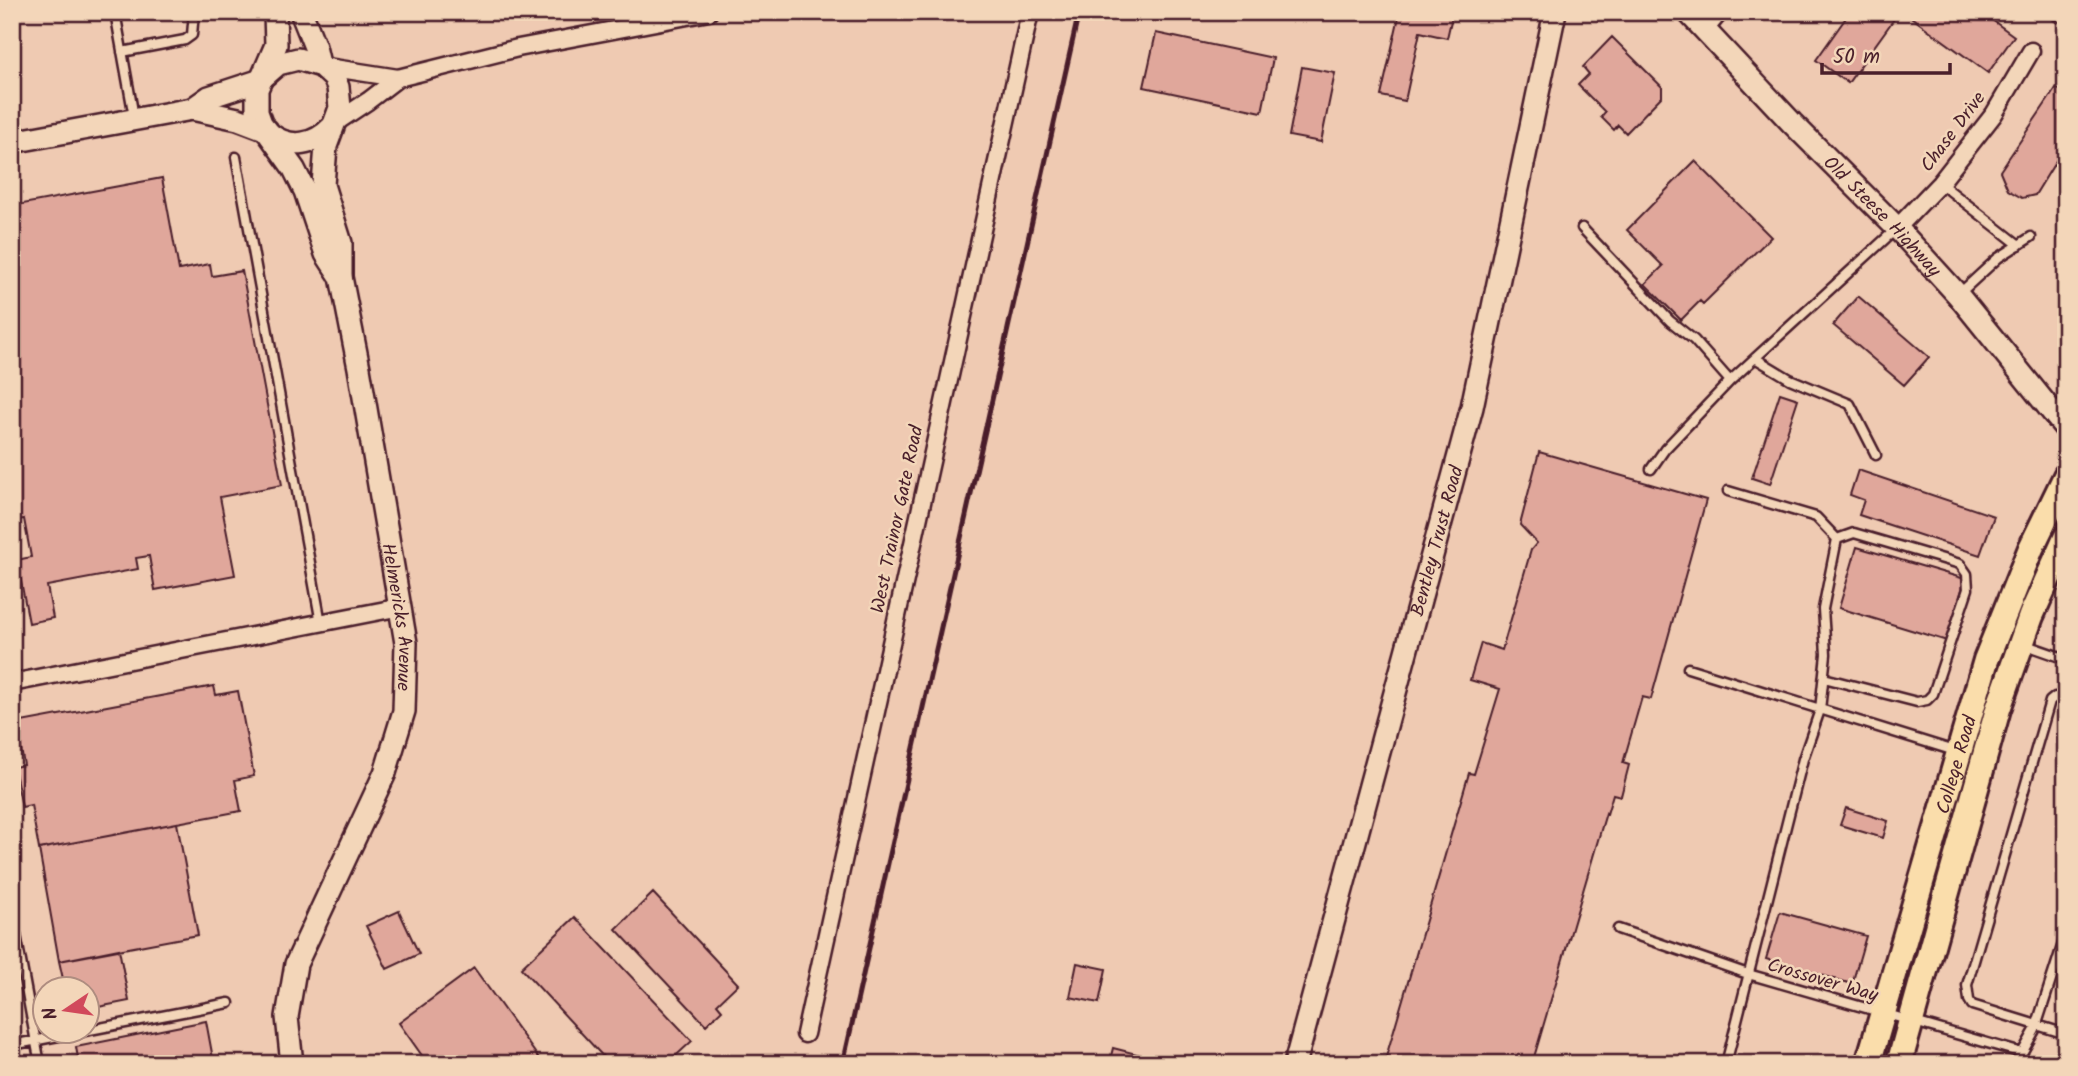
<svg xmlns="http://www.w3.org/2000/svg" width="2078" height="1076" viewBox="0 0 2078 1076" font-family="Kalam,sans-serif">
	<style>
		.building { fill: #e0a79b; stroke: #4a1f2b; stroke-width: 2 }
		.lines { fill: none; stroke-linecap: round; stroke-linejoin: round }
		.lane-casing { stroke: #4a1f2b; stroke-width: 13 }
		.street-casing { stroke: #4a1f2b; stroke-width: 21 }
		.secondary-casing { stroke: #4a1f2b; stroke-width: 26 }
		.primary-casing { stroke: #4a1f2b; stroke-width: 30 }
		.path { stroke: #4a1f2b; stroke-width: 3.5; stroke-dasharray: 7 5; stroke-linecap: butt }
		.lane { stroke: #f3d6b9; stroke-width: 8 }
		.street { stroke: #f3d6b9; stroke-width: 16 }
		.secondary { stroke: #f3d6b9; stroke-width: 21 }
		.primary { stroke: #faddab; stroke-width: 24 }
		.rail { stroke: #4a1f2b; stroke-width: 5 }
		.labels { text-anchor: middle; stroke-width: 5; stroke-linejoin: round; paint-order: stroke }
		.street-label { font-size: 19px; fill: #4a1f2b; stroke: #f3d6b9 }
	</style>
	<rect width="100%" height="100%" fill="#efcab2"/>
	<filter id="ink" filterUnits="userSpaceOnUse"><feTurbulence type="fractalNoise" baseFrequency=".0143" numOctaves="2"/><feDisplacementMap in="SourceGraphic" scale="14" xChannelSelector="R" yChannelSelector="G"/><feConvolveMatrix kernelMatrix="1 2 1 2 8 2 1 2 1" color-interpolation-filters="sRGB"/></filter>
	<g filter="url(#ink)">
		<path class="building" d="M 1400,12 L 1453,12 L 1447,38 L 1420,32 L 1405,101 L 1381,96 Z
			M 1850,12 L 1899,12 L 1848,83 L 1816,60 Z
			M 1904,12 L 1981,12 L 2014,36 L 1988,73 Z
			M 1156,33 L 1273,58 L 1262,112 L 1144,87 Z
			M 1612,37 L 1662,87 L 1662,96 L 1626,133 L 1618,125 L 1614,130 L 1601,117 L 1605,112 L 1578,85 L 1589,74 L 1583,67 Z
			M 1302,67 L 1335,73 L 1321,142 L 1289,136 Z
			M 2056,88 L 2066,94 L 2066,153 L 2062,151 L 2035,195 L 2022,198 L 2008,190 L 2000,171 Z
			M 1695,161 L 1771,237 L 1703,304 L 1700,301 L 1681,320 L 1645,284 L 1663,266 L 1627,230 Z
			M 162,178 L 179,270 L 210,264 L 212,276 L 242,271 L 282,485 L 220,497 L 235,575 L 155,590 L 149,556 L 136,558 L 138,569 L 47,586 L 53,618 L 29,623 L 17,560 L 31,557 L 24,519 L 12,521 L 12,206 Z
			M 1858,296 L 1929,357 L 1904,385 L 1833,325 Z
			M 2060,313 L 2066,314 L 2066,325 L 2058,324 Z
			M 1780,393 L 1798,399 L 1770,484 L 1752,478 Z
			M 1539,452 L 1706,500 L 1651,699 L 1642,697 L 1623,763 L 1629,765 L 1621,796 L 1613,794 L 1607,814 L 1606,813 L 1532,1064 L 1384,1064 L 1469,773 L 1474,774 L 1500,689 L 1470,680 L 1481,643 L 1502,650 L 1531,550 L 1537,543 L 1520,525 Z
			M 1858,470 L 1994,516 L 1980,555 L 1859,515 L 1864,500 L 1850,495 Z
			M 1857,547 L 1965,579 L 1947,641 L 1839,608 Z
			M 214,686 L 216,695 L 238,691 L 254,776 L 235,780 L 241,811 L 39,849 L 31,805 L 22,807 L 14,767 L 24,765 L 16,723 Z
			M 1846,808 L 1888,821 L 1883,838 L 1840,825 Z
			M 177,823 L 198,935 L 59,961 L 39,849 Z
			M 653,893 L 738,984 L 717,1004 L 722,1010 L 706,1025 L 616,929 Z
			M 399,911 L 419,954 L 387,969 L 366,926 Z
			M 1780,912 L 1866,936 L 1852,984 L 1766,959 Z
			M 575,917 L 692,1041 L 667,1064 L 610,1064 L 521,968 Z
			M 119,949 L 129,1001 L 88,1009 L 88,988 L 65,988 L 59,961 Z
			M 1077,963 L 1106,969 L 1099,1003 L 1070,997 Z
			M 474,968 L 543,1064 L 428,1064 L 399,1023 Z
			M 206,1021 L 214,1064 L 79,1064 L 76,1047 Z
			M 1113,1048 L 1152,1058 L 1151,1064 L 1109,1064 Z
			M 1948,1059 L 1962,1064 L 1924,1064 L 1924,1063 Z"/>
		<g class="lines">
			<g class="lane-casing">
				<path id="lane" d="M 115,12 L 134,117
					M 1709,31 L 1725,12
					M 122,52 L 185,40 L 192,35 L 194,12
					M 236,157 L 321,623
					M 1940,183 L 2019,245
					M 1582,228 L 1670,321 L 1694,340 L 1730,381
					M 1960,293 L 1998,258 L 2031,237
					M 1755,358 L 1790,379 L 1850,404 L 1876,455
					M 1651,469 L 1665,449 L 1730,381 L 1895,230
					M 2026,645 L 2066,659
					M 1688,668 L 1955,751
					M 1824,678 L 1917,702 L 1927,700 L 1933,694 L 1968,589 L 1967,574 L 1960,564 L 1854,533 L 1837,539
					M 2066,697 L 2055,697 L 2050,701 L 1967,985 L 1969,1000 L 1972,1005 L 2066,1034
					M 12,913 L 40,1064
					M 1618,929 L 1748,974 L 2022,1053
					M 12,1045 L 229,1003
					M 1726,1064 L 1803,759 L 1820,710 L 1826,654 L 1823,609 L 1837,539 L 1816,517 L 1728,491
					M 2019,1064 L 2022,1053 L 2035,1030 L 2066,934"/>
			</g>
			<g class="street-casing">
				<path id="street" d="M 321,66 L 398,78 L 518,48 L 709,12
					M 335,123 L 368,101 L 398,78
					M 1897,228 L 1940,183 L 1994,114 L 2031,51
					M 12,683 L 401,607
					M 805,1034 L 1030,12"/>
			</g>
			<g class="secondary-casing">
				<g id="secondary">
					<path d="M 275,12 L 276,45 L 257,89 L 257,112 L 261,123 L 294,169 L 305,191 L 326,254 L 341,277"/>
					<path d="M 301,12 L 315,47 L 319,64"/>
					<path id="s1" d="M 1688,12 L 1792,123 L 1897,228 L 1958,295 L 2066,429"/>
					<path id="s2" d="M 262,78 L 278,64 L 298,59 L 321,66 L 334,78 L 338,87 L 340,108 L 326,146 L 323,185 L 341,243 L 341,277 L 359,368 L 406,643 L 404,711 L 385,773 L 296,964 L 287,1017 L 292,1064"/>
					<path d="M 192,109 L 238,119 L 267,130"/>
					<path d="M 270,134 C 291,150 315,145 332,127"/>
					<path d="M 12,142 L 192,109 L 209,97 L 261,80"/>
					<path id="s3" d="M 1295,1064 L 1472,407 L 1555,12"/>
				</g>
			</g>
			<g class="primary-casing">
				<g id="primary">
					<path id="s4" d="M 1868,1064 L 1986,660 L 2031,548 L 2066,476"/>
					<path d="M 1899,1064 L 1998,709 L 2031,616 L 2066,538"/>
				</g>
			</g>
			<path class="path" d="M 2043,12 L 2066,28"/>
			<use href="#lane" class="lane"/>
			<use href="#street" class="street"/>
			<use href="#secondary" class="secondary"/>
			<use href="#primary" class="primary"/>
			<path class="rail" d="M 843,1064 L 1079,12"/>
		</g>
	</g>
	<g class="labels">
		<g class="street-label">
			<text transform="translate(1952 131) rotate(-53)" y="7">Chase Drive</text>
			<text dy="7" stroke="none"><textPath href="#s1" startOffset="282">Old Steese Highway</textPath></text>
			<text transform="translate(896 519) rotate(-78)" y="7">West Trainor Gate Road</text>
			<text dy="7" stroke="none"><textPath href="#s3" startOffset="542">Bentley Trust Road</textPath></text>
			<text dy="7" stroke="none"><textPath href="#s2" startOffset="634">Helmericks Avenue</textPath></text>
			<text dy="7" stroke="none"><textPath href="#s4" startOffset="312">College Road</textPath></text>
			<text transform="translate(1823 979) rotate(16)" y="7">Crossover Way</text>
		</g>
	</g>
	<rect width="2078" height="1076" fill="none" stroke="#f3d6b9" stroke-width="42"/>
	<rect x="21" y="21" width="2036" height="1034" fill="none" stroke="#4a1f2b" stroke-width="2.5" filter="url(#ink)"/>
	<g transform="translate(66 1010) rotate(257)"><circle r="33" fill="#f3d6b9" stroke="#af8d80" stroke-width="2"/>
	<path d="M0-5L12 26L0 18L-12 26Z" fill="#d1495b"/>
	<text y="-10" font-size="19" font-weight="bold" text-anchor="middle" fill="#4a1f2b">N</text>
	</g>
	<path d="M1822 63v10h128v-10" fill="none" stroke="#4a1f2b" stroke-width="3.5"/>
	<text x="1833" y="63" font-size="21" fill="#4a1f2b" stroke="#f3d6b9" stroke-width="5" paint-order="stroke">50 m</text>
</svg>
